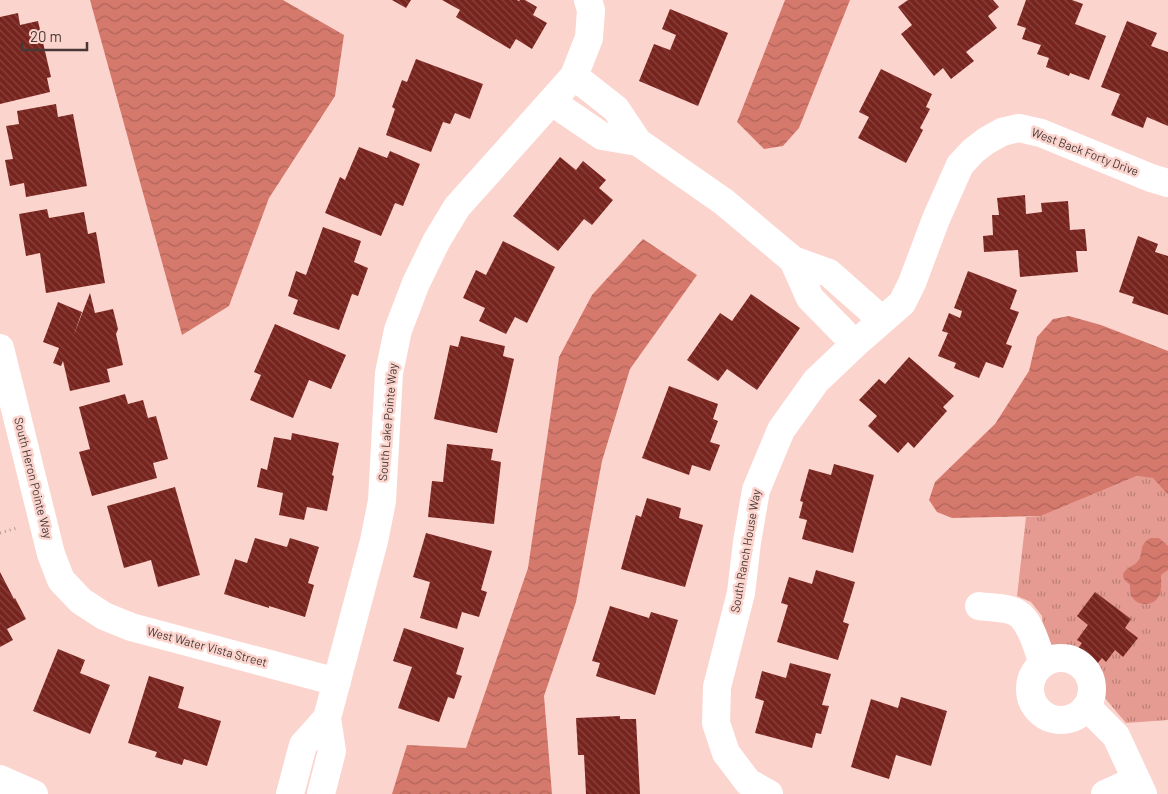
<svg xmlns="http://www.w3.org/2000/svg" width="1168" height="794" viewBox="0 0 1168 794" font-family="Barlow,sans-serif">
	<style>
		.park { fill: url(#park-tufts) }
		.water { fill: url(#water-waves) }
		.building { fill: url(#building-back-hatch) }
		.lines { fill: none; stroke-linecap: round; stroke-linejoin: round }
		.path { stroke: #b49692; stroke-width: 3; stroke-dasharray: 1 4; stroke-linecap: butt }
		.minor { stroke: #fff; stroke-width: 28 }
		.labels { text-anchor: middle; stroke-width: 5; stroke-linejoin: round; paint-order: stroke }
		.street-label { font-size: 12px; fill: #483936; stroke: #fcd4ce }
	</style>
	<defs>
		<pattern id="park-tufts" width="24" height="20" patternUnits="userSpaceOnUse" patternTransform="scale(1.25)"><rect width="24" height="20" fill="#e59b91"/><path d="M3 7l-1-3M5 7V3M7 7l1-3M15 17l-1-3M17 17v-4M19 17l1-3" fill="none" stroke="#bc7f77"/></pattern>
		<pattern id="water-waves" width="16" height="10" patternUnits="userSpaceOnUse" patternTransform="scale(1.25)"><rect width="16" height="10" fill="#d6796d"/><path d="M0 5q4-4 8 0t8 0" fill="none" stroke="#b0645a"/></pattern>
		<pattern id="building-back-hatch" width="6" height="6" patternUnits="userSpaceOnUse" patternTransform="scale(1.25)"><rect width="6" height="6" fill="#78241e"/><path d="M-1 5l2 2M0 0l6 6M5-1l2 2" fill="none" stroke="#88443f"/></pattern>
	</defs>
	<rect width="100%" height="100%" fill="#fcd4ce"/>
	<path class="park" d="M 1137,476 L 1153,477 L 1168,495 L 1168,720 L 1126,723 L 1104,697 L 1100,679 L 1094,668 L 1077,655 L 1060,650 L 1048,644 L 1043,635 L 1042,616 L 1031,602 L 1017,596 L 1026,517 L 1041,516 Z"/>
	<path class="water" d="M 90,0 L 283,0 L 344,35 L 335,96 L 269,198 L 229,306 L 182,335 Z
		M 785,0 L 850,0 L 799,128 L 783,146 L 764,149 L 737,122 Z
		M 643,239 L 697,275 L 630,369 L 602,461 L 576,602 L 544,696 L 552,794 L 392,794 L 407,745 L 466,748 L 528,568 L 559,357 L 592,295 Z
		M 1069,316 L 1101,325 L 1168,351 L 1168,495 L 1153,478 L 1137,476 L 1041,516 L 952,518 L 937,512 L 929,500 L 935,482 L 995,424 L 1029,371 L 1037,337 L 1053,319 Z
		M 1151,538 L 1159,538 L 1168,546 L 1168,570 L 1161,575 C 1161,582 1162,590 1159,596 C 1154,606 1138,607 1132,597 C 1130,594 1130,588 1130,585 C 1127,582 1123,579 1123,575 C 1124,569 1131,567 1135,564 C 1146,556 1136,545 1151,538 Z"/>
	<path class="building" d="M 392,0 L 411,0 L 406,8 Z
		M 442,0 L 517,0 L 519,1 L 520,0 L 525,0 L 537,7 L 533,15 L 547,23 L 532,49 L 516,39 L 510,49 L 456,17 L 460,10 Z
		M 908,0 L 993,0 L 999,7 L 988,16 L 997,28 L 966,52 L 974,61 L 951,79 L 943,68 L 934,76 L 901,34 L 912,25 L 898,7 Z
		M 1026,0 L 1072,0 L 1083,4 L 1075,24 L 1106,36 L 1089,80 L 1070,73 L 1069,76 L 1046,67 L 1049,58 L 1037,54 L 1041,45 L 1022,39 L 1026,28 L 1017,25 Z
		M 670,9 L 728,33 L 698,106 L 639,81 L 654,44 L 670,50 L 676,35 L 662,29 Z
		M 18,13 L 20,25 L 38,21 L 51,77 L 47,78 L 50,92 L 0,104 L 0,17 Z
		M 1127,21 L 1157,33 L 1151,46 L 1168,52 L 1168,126 L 1147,117 L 1143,128 L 1111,115 L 1120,94 L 1101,87 Z
		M 416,59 L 483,84 L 470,119 L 455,113 L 450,124 L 443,122 L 431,152 L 386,135 L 395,109 L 392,107 L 402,80 L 407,82 Z
		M 881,69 L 932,94 L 926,107 L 930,109 L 920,128 L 923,130 L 906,163 L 858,138 L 869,117 L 859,112 Z
		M 56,104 L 58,117 L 73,114 L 87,186 L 26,197 L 24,183 L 10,186 L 5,160 L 13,159 L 6,126 L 19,124 L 17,111 Z
		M 359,147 L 387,158 L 390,151 L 420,164 L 403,206 L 395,203 L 381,236 L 325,213 L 340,177 L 345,180 Z
		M 560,157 L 576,170 L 583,161 L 606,180 L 599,188 L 613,200 L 592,225 L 584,219 L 558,251 L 513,216 Z
		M 1025,195 L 1026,214 L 1042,212 L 1041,203 L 1068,201 L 1070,230 L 1085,229 L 1087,251 L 1076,251 L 1078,272 L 1020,277 L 1018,250 L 984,252 L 983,236 L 993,235 L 992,215 L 999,215 L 997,198 Z
		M 47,209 L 49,218 L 84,212 L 88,234 L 96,232 L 105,283 L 46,293 L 40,253 L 26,256 L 19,214 Z
		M 323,227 L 361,241 L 354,262 L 368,268 L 358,296 L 352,294 L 339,330 L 293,314 L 298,300 L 288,296 L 296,271 L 306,275 Z
		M 1138,236 L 1158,244 L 1155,252 L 1168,256 L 1168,315 L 1132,303 L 1134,297 L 1119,292 Z
		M 503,241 L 555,267 L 527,323 L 515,317 L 506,334 L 479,321 L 485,308 L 463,298 L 476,270 L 486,275 Z
		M 968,271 L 1017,290 L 1010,309 L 1019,312 L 1006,344 L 1012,346 L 1003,368 L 986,362 L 979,378 L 954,368 L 956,363 L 938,356 L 948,333 L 942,331 L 949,313 L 960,318 L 962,311 L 954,308 Z
		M 90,293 L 95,313 L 113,309 L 118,329 L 116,334 L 123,365 L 107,369 L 110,382 L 70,391 L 63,361 L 61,366 L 53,363 L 59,348 L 43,342 L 58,302 L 82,312 L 73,337 Z
		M 751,294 L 800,328 L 757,390 L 727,369 L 718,381 L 687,360 L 720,313 L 732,321 Z
		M 275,324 L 346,355 L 331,389 L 309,380 L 293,418 L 250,400 L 261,375 L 254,372 Z
		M 461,336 L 505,346 L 503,356 L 514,359 L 497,433 L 434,419 L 450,345 L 458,347 Z
		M 909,357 L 954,396 L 943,407 L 947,411 L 914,448 L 908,442 L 898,453 L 868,426 L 877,416 L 859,400 L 879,379 L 885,384 Z
		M 669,386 L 718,404 L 713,419 L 718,421 L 710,442 L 720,445 L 710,471 L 692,465 L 689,475 L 642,458 Z
		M 125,394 L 128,404 L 143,400 L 148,418 L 156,416 L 168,459 L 153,463 L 157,478 L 92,496 L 79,452 L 90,449 L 79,407 Z
		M 292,433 L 339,443 L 332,475 L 334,476 L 327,511 L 307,507 L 304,520 L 279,515 L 283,493 L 257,487 L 261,468 L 267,470 L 274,437 L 291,440 Z
		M 447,444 L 493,449 L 491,460 L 501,462 L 494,524 L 428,517 L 432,481 L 443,482 Z
		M 834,464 L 874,475 L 853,553 L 802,539 L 807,520 L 799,518 L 803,502 L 800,501 L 809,469 L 831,475 Z
		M 175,487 L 200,575 L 158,587 L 151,560 L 124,568 L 107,506 Z
		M 647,498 L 681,508 L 679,518 L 703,525 L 685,587 L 621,569 L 636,515 L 641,517 Z
		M 426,533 L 492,551 L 481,590 L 487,592 L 479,617 L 462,612 L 457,629 L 420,618 L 430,582 L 413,577 Z
		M 255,538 L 287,547 L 290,538 L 319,547 L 308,583 L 314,585 L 305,617 L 269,606 L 269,608 L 224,594 L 235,559 L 247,563 Z
		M 816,570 L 855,582 L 843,622 L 849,624 L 838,660 L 777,642 L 788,605 L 781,603 L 789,577 L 812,584 Z
		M 0,572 L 14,599 L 15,598 L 26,619 L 7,629 L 13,640 L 0,647 Z
		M 1095,592 L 1131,619 L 1125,628 L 1138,638 L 1123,657 L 1115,650 L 1106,662 L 1102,658 L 1096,665 L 1076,651 L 1082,643 L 1077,640 L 1088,625 L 1077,616 Z
		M 610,606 L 649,618 L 651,612 L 678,620 L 655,695 L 596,676 L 600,663 L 592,661 Z
		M 404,628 L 464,648 L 456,674 L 462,676 L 454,699 L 448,697 L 439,722 L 398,708 L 412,667 L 393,661 Z
		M 58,649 L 85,660 L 80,673 L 110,685 L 90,734 L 33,711 Z
		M 790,663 L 831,674 L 822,705 L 829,706 L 821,734 L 816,733 L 812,748 L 755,733 L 764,701 L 755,698 L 762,671 L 786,678 Z
		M 149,676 L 184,687 L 178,708 L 221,721 L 207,766 L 184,759 L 182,765 L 155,757 L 157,752 L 128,743 Z
		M 901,697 L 947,711 L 931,766 L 896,755 L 889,779 L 851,767 L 871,699 L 898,708 Z
		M 620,716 L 620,719 L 636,719 L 640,794 L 586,794 L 584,755 L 578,755 L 576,718 Z"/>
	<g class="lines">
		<path class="path" d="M 0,533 L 17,528"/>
		<path class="minor" d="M 574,76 L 616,109 L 638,142 L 724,202 L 793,260 L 829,273 L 882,320
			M 552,102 L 602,136 L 638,142
			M 793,260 L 810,298 L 855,344
			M 0,348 L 51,554 L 61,580 L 81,601 L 104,616 L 131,627 L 337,682
			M 979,606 C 990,608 1007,607 1017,613 C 1031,621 1038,650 1043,664
			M1030 689a31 31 0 1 1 62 0a31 31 0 1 1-62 0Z
			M 1087,707 L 1116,736 L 1143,794
			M 0,779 L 34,794
			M 290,794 L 303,745 L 327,718
			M 321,794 L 332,751 L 327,718 L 374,541 L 382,501 L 389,373 L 398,330 L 416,283 L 437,240 L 457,207 L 574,76 L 589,38 L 591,10 L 588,0
			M 769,794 L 748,782 L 726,753 L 716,723 L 717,687 L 741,593 L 747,542 L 756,490 L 781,430 L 816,381 L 855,344 L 902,303 L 912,283 L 936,219 L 960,165 L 973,151 L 986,141 L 1002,132 L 1019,128 L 1041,133 L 1151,178 L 1168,183
			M 1105,794 L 1136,780"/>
	</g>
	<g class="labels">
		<g class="street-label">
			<text transform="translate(1085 152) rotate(21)" y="4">West Back Forty Drive</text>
			<text transform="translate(388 422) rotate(-85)" y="4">South Lake Pointe Way</text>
			<text transform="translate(33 478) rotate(76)" y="4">South Heron Pointe Way</text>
			<text transform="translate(746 551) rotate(-80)" y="4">South Ranch House Way</text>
			<text transform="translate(207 647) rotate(15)" y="4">West Water Vista Street</text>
		</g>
	</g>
	<path d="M22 42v8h65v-8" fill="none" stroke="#483936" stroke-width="2.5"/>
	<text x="30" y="42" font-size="15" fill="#483936" stroke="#fcd4ce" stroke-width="4" paint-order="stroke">20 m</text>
</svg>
